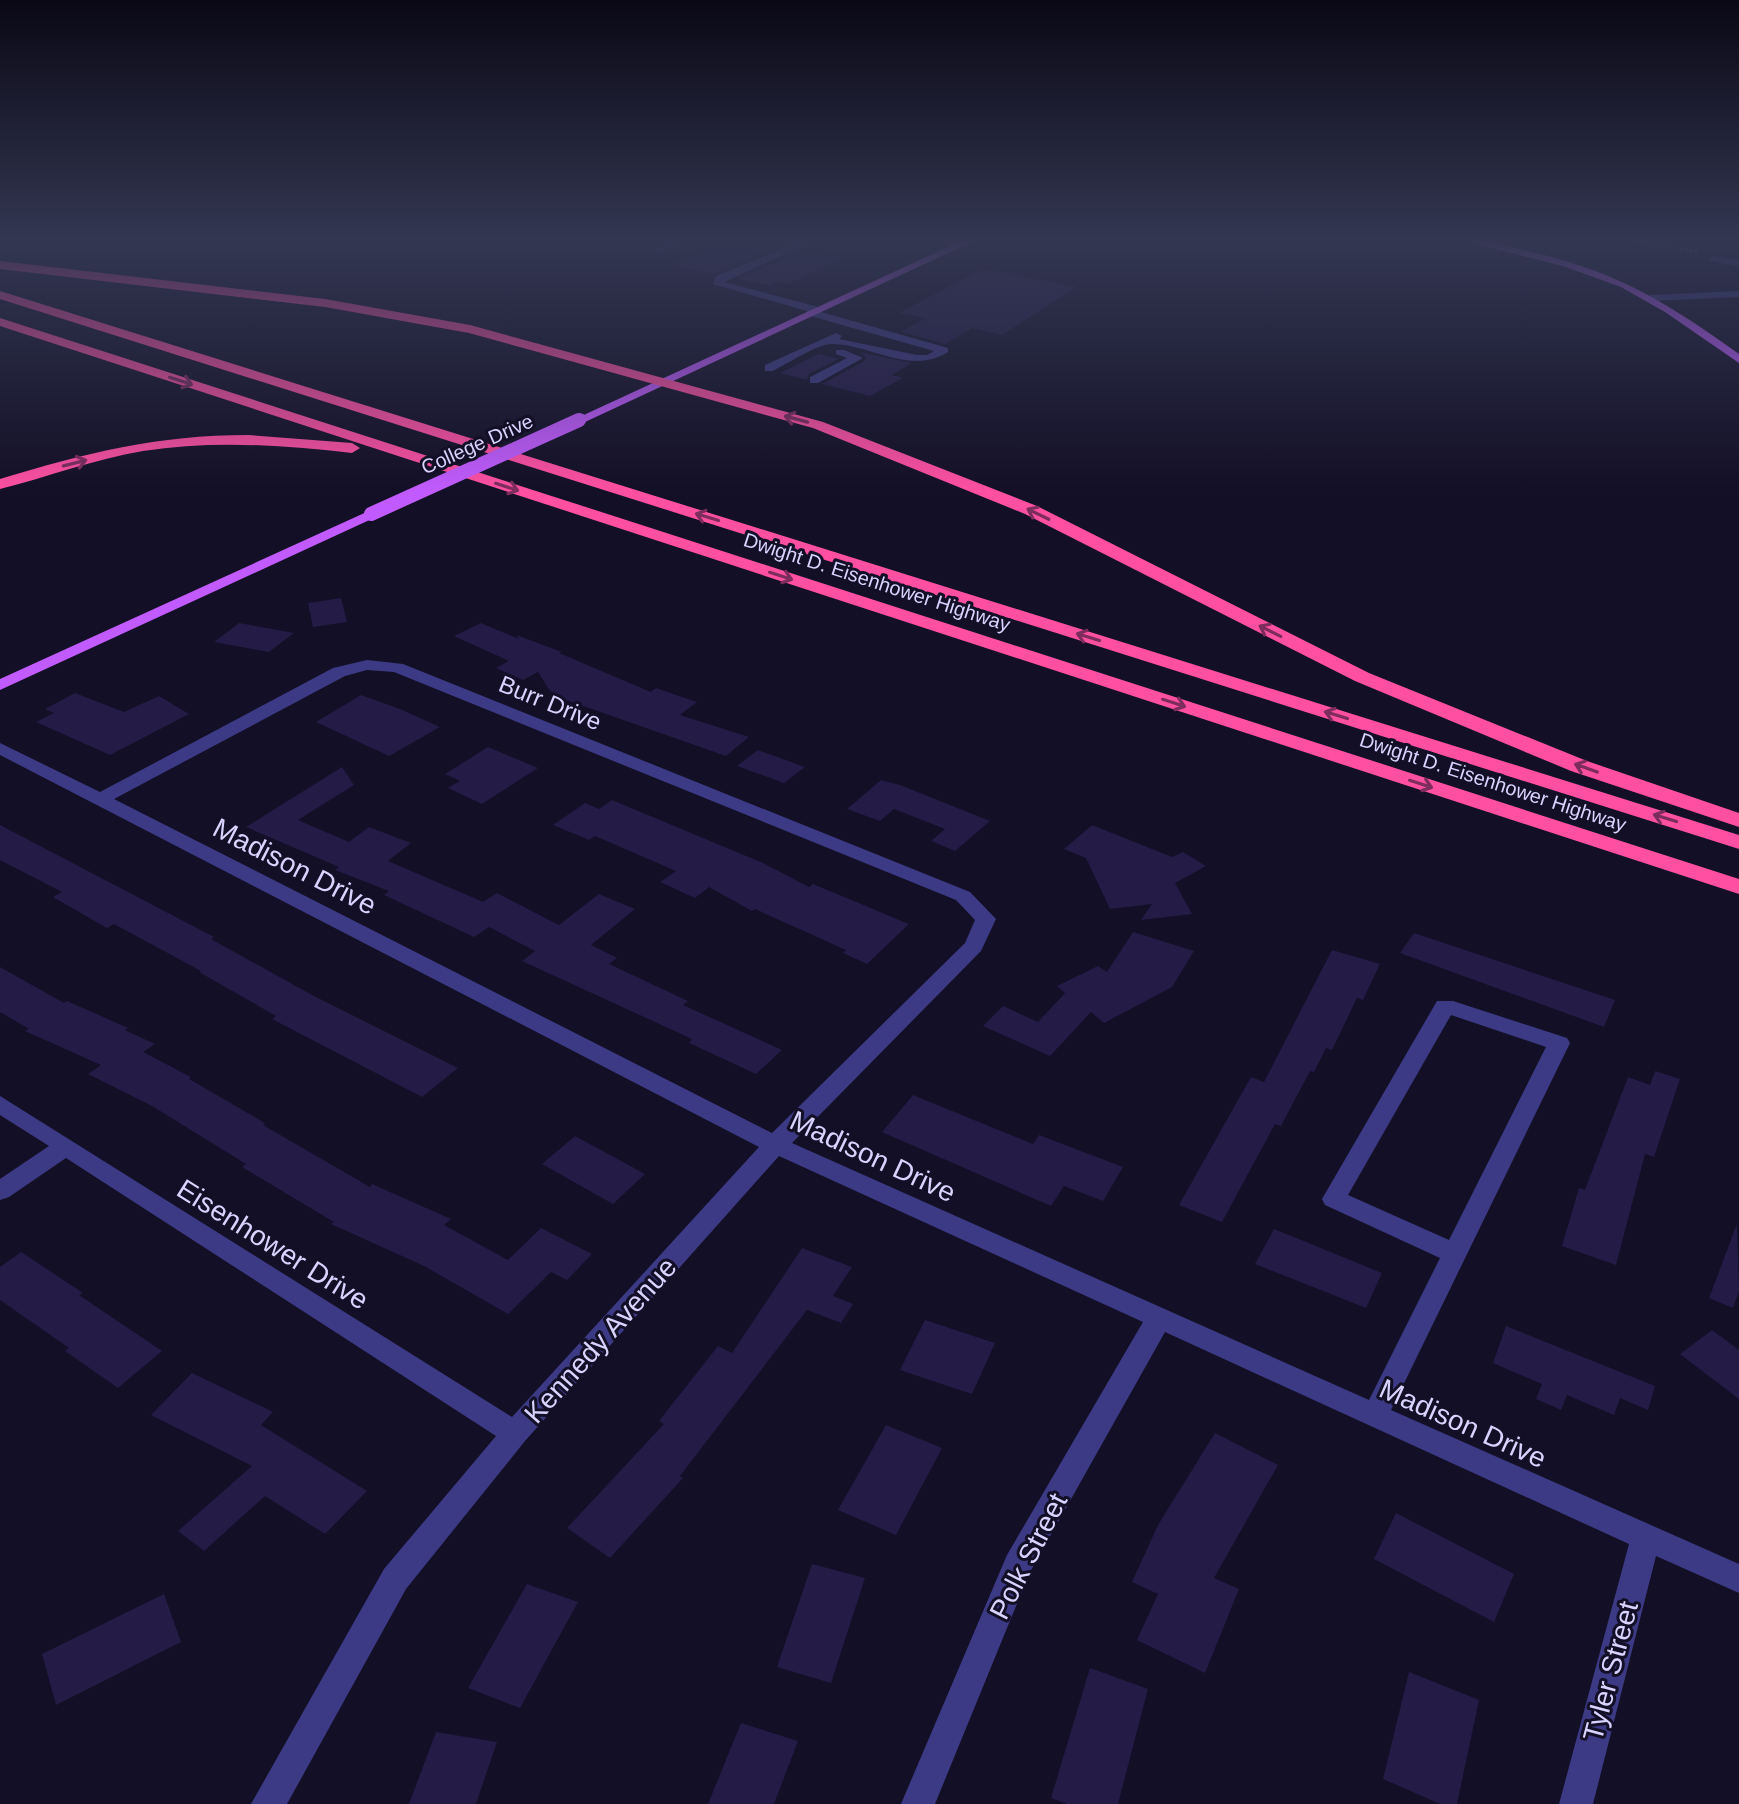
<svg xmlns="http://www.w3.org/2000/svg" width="1739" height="1804" viewBox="0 0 1739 1804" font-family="Helvetica,sans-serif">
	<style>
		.building { fill: #241b47 }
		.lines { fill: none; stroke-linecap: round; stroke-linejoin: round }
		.path { stroke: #2fb8b0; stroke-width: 3; stroke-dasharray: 2 3; stroke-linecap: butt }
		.minor { fill: #3d3a85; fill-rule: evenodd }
		.major { fill: #c25bff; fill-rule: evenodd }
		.highway { fill: #ff4fa3; fill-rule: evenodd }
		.major-bridge-far1 { stroke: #c25bff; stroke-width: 11 }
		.major-bridge { stroke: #c25bff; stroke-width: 14 }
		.oneway { stroke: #7d2c5e }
		.labels { text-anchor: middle; stroke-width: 6; stroke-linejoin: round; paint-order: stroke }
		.far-street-label { font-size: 20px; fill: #d9d4ff; stroke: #130f26 }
		.street-label { font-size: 24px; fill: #d9d4ff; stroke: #130f26 }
		.near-street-label { font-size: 28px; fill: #d9d4ff; stroke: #130f26 }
	</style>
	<rect width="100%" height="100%" fill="#130f26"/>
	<path class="building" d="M 734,240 L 779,247 L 714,274 L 671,266 Z
		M 800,251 L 843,259 L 788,284 L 776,282 L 770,285 L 738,279 Z
		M 982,269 L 1077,287 L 1002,335 L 972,328 L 945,344 L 901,332 L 925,318 L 899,313 Z
		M 864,353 L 912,363 L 892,375 L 903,378 L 870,396 L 822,384 L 864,361 L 866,357 L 861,354 Z
		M 819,354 L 839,359 L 809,374 L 807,380 L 780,373 Z
		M 341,598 L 347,622 L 313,627 L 308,603 Z
		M 239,623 L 294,633 L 269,652 L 214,642 Z
		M 481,623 L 519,639 L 516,635 L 562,652 L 559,653 L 651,692 L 656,688 L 697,702 L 680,715 L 749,737 L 726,756 L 569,701 L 550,691 L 538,672 L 523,680 L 496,668 L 509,661 L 454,636 Z
		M 75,693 L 124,712 L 159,696 L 189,714 L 110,755 L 36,722 L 54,713 L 45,709 Z
		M 361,695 L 400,709 L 440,727 L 389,756 L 316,722 Z
		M 488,747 L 538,768 L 482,804 L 448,788 L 460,781 L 445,774 Z
		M 758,750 L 805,767 L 784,783 L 737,766 Z
		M 342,767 L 354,785 L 298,820 L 349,842 L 369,827 L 411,843 L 388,861 L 483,902 L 497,893 L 559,925 L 599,894 L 635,909 L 591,945 L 617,958 L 609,964 L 688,1001 L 683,1005 L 782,1050 L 756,1074 L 689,1043 L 692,1039 L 522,961 L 535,951 L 489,927 L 474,937 L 384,895 L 389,891 L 335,870 L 339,867 L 246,827 Z
		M 881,780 L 900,785 L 990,821 L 955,851 L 931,841 L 945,829 L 894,809 L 880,821 L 847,809 Z
		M 612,800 L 763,863 L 809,887 L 813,884 L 909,924 L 867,964 L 843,953 L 846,950 L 755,909 L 752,911 L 709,887 L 695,898 L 660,882 L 676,871 L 595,836 L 589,840 L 553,825 L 585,803 L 599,809 Z
		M 0,825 L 214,937 L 211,939 L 312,995 L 458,1068 L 422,1097 L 272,1019 L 276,1016 L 199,972 L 201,971 L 114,924 L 107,928 L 53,897 L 62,892 L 0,860 Z
		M 1092,825 L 1172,857 L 1183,852 L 1206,866 L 1175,883 L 1192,914 L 1141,920 L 1152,904 L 1110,909 L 1086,858 L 1064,849 Z
		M 1133,932 L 1194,951 L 1172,987 L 1104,1023 L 1091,1012 L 1050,1056 L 983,1026 L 1003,1006 L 1038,1022 L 1065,993 L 1057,986 L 1098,966 L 1107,972 Z
		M 1414,933 L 1615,1000 L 1604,1027 L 1400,953 Z
		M 1332,950 L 1380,964 L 1363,1000 L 1357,998 L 1332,1050 L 1326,1048 L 1314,1072 L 1310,1071 L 1281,1126 L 1275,1124 L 1222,1222 L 1179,1205 L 1251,1077 L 1264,1082 Z
		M 0,967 L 64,1003 L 67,1001 L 128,1028 L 125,1030 L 155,1044 L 143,1052 L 191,1077 L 189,1079 L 265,1123 L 263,1125 L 370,1187 L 372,1184 L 451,1219 L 444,1225 L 508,1260 L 541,1228 L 592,1254 L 567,1280 L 551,1272 L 508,1314 L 424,1266 L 331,1224 L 334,1222 L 242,1167 L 246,1164 L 152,1106 L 88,1074 L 101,1065 L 25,1031 L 29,1029 L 0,1012 Z
		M 1655,1071 L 1680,1079 L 1654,1157 L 1645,1154 L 1616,1265 L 1562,1246 L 1579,1188 L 1585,1190 L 1628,1077 L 1650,1085 Z
		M 913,1095 L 1033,1144 L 1039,1135 L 1123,1167 L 1103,1201 L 1064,1186 L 1051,1206 L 882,1132 Z
		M 575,1136 L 645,1174 L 613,1204 L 542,1164 Z
		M 1737,1224 L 1739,1291 L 1733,1308 L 1709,1298 Z
		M 1274,1229 L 1382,1273 L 1366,1308 L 1255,1264 Z
		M 802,1248 L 852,1267 L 833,1296 L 853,1304 L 841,1323 L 807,1310 L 680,1476 L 683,1478 L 610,1558 L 567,1528 L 664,1424 L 659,1421 L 718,1346 L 732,1353 Z
		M 21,1252 L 83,1293 L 79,1295 L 162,1351 L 118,1388 L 65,1351 L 69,1348 L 0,1300 L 0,1267 Z
		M 925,1320 L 995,1343 L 972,1394 L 900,1370 Z
		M 1506,1326 L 1655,1386 L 1648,1410 L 1620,1398 L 1614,1415 L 1567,1395 L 1561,1410 L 1536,1399 L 1542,1384 L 1493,1363 Z
		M 1712,1330 L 1739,1350 L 1739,1399 L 1680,1354 Z
		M 192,1373 L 273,1412 L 261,1425 L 367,1491 L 325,1534 L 265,1496 L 204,1551 L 178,1531 L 252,1466 L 151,1415 Z
		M 886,1425 L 942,1448 L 896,1535 L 838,1510 Z
		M 1215,1433 L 1278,1465 L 1214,1578 L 1239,1589 L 1205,1673 L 1137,1640 L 1158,1594 L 1132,1582 L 1158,1525 Z
		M 1396,1513 L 1514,1574 L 1494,1622 L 1374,1559 Z
		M 812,1564 L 865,1578 L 831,1683 L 777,1667 Z
		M 527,1584 L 578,1602 L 520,1708 L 468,1688 Z
		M 164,1594 L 181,1642 L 56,1705 L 42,1654 Z
		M 1090,1668 L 1148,1689 L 1118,1804 L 1067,1804 L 1051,1798 Z
		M 1409,1672 L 1479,1700 L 1457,1804 L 1440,1804 L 1383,1779 Z
		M 741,1723 L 798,1741 L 774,1804 L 708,1804 Z
		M 436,1732 L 497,1742 L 476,1804 L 409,1804 Z"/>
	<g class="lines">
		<path class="path" d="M 1626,240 L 1700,252"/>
		<path class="minor" d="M 676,240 L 690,240 L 662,252 L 653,250 Z
			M 803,240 L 816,240 L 724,282 L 822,308 L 821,312 L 948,348 L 948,352 C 909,376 872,344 831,344 C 818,344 786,364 773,371 L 765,371 L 765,365 L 836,333 L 842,336 L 839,339 L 917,355 L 927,355 L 934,351 L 807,315 L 807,311 L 713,284 L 716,276 Z
			M 1714,256 L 1739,260 L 1739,266 L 1710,261 L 1709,259 Z
			M 1739,291 L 1739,297 L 1650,301 L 1645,298 L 1650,295 Z
			M 836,350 L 844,350 L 863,358 L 818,383 L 810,383 L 810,377 L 847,358 L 836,354 Z
			M 367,660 L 403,664 L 970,892 L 996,919 L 981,951 L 792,1143 L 1369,1400 L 1440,1258 L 1325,1205 L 1322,1199 L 1437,1001 L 1453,1001 L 1567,1038 L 1570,1043 L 1391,1410 L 1739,1564 L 1739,1593 L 1656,1556 L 1593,1804 L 1559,1804 L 1629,1544 L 1165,1332 L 1030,1572 L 935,1804 L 901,1804 L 1007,1555 L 1143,1322 L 779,1156 L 525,1441 L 406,1589 L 287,1804 L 251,1804 L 384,1569 L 496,1436 L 66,1158 L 9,1197 L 0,1200 L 0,1179 L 49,1146 L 0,1115 L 0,1096 L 512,1417 L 759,1147 L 0,755 L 0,743 L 100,792 L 333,668 ZM 367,670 L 394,672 L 956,900 L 975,920 L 965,943 L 772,1133 L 114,799 L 345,676 ZM 1451,1015 L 1546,1047 L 1449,1240 L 1348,1195 Z"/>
		<path class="major" d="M 963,240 L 976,240 L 585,422 L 575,419 Z
			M 1460,240 C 1485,240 1508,246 1532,252 C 1620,273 1666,302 1739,354 L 1739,363 L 1665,312 L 1621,287 L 1563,266 Z
			M 371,510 L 376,511 L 376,517 L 0,690 L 0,679 Z"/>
		<path class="highway" d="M 0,261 L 325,299 L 470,325 L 823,422 L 1037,506 L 1369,673 L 1587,761 L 1739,813 L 1739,827 L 1571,771 L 1355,681 L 1025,514 L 813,428 L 469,333 L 325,307 L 0,269 Z
			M 0,291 L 1739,835 L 1739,849 L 0,299 Z
			M 0,318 L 1739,879 L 1739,894 L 0,326 Z
			M 248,435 L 352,443 L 360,448 L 352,453 C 283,445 212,440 143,451 C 94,459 48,477 0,489 L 0,479 C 85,453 158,435 248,435 Z"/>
		<path class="major-bridge-far1" d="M 574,422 L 581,419"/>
		<path class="major-bridge" d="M 371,514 L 579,420"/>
	</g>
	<defs><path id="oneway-shaft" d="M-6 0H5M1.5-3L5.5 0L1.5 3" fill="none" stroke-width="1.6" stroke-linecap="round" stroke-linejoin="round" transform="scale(2)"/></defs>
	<g class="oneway">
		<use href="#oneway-shaft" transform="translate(181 381) rotate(18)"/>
		<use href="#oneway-shaft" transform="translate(796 419) rotate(-165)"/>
		<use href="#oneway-shaft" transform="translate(75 463) rotate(-14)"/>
		<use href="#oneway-shaft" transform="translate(507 487) rotate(18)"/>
		<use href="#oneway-shaft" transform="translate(1038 514) rotate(-154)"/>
		<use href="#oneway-shaft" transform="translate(707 517) rotate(-163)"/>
		<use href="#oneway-shaft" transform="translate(781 576) rotate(18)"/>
		<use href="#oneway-shaft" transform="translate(1270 631) rotate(-153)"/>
		<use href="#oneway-shaft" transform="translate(1088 637) rotate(-163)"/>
		<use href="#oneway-shaft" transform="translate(1174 703) rotate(18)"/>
		<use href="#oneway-shaft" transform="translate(1336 715) rotate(-163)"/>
		<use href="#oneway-shaft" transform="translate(1586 768) rotate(-160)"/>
		<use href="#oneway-shaft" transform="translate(1421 784) rotate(18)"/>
		<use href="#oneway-shaft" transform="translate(1665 818) rotate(-163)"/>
	</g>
	<linearGradient id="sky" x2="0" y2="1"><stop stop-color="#0a0815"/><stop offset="0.49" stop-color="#333752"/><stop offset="1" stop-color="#333752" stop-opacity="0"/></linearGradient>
	<rect width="1739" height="492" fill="url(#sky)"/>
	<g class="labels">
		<g class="far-street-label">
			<text transform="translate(477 444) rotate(-24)" y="7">College Drive</text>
			<text transform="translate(877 582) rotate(18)" y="7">Dwight D. Eisenhower Highway</text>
			<text transform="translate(1493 782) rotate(18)" y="7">Dwight D. Eisenhower Highway</text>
		</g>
		<g class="street-label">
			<text transform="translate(550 703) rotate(22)" y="8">Burr Drive</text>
		</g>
		<g class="near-street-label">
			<text transform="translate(295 866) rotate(27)" y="10">Madison Drive</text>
			<text transform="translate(873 1156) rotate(25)" y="10">Madison Drive</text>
			<text transform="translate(273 1244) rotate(32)" y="10">Eisenhower Drive</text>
			<text transform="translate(600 1340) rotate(-48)" y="10">Kennedy Avenue</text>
			<text transform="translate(1463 1423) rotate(24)" y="10">Madison Drive</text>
			<text transform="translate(1028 1556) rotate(-63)" y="10">Polk Street</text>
			<text transform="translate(1610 1671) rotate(-75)" y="10">Tyler Street</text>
		</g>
	</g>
</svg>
